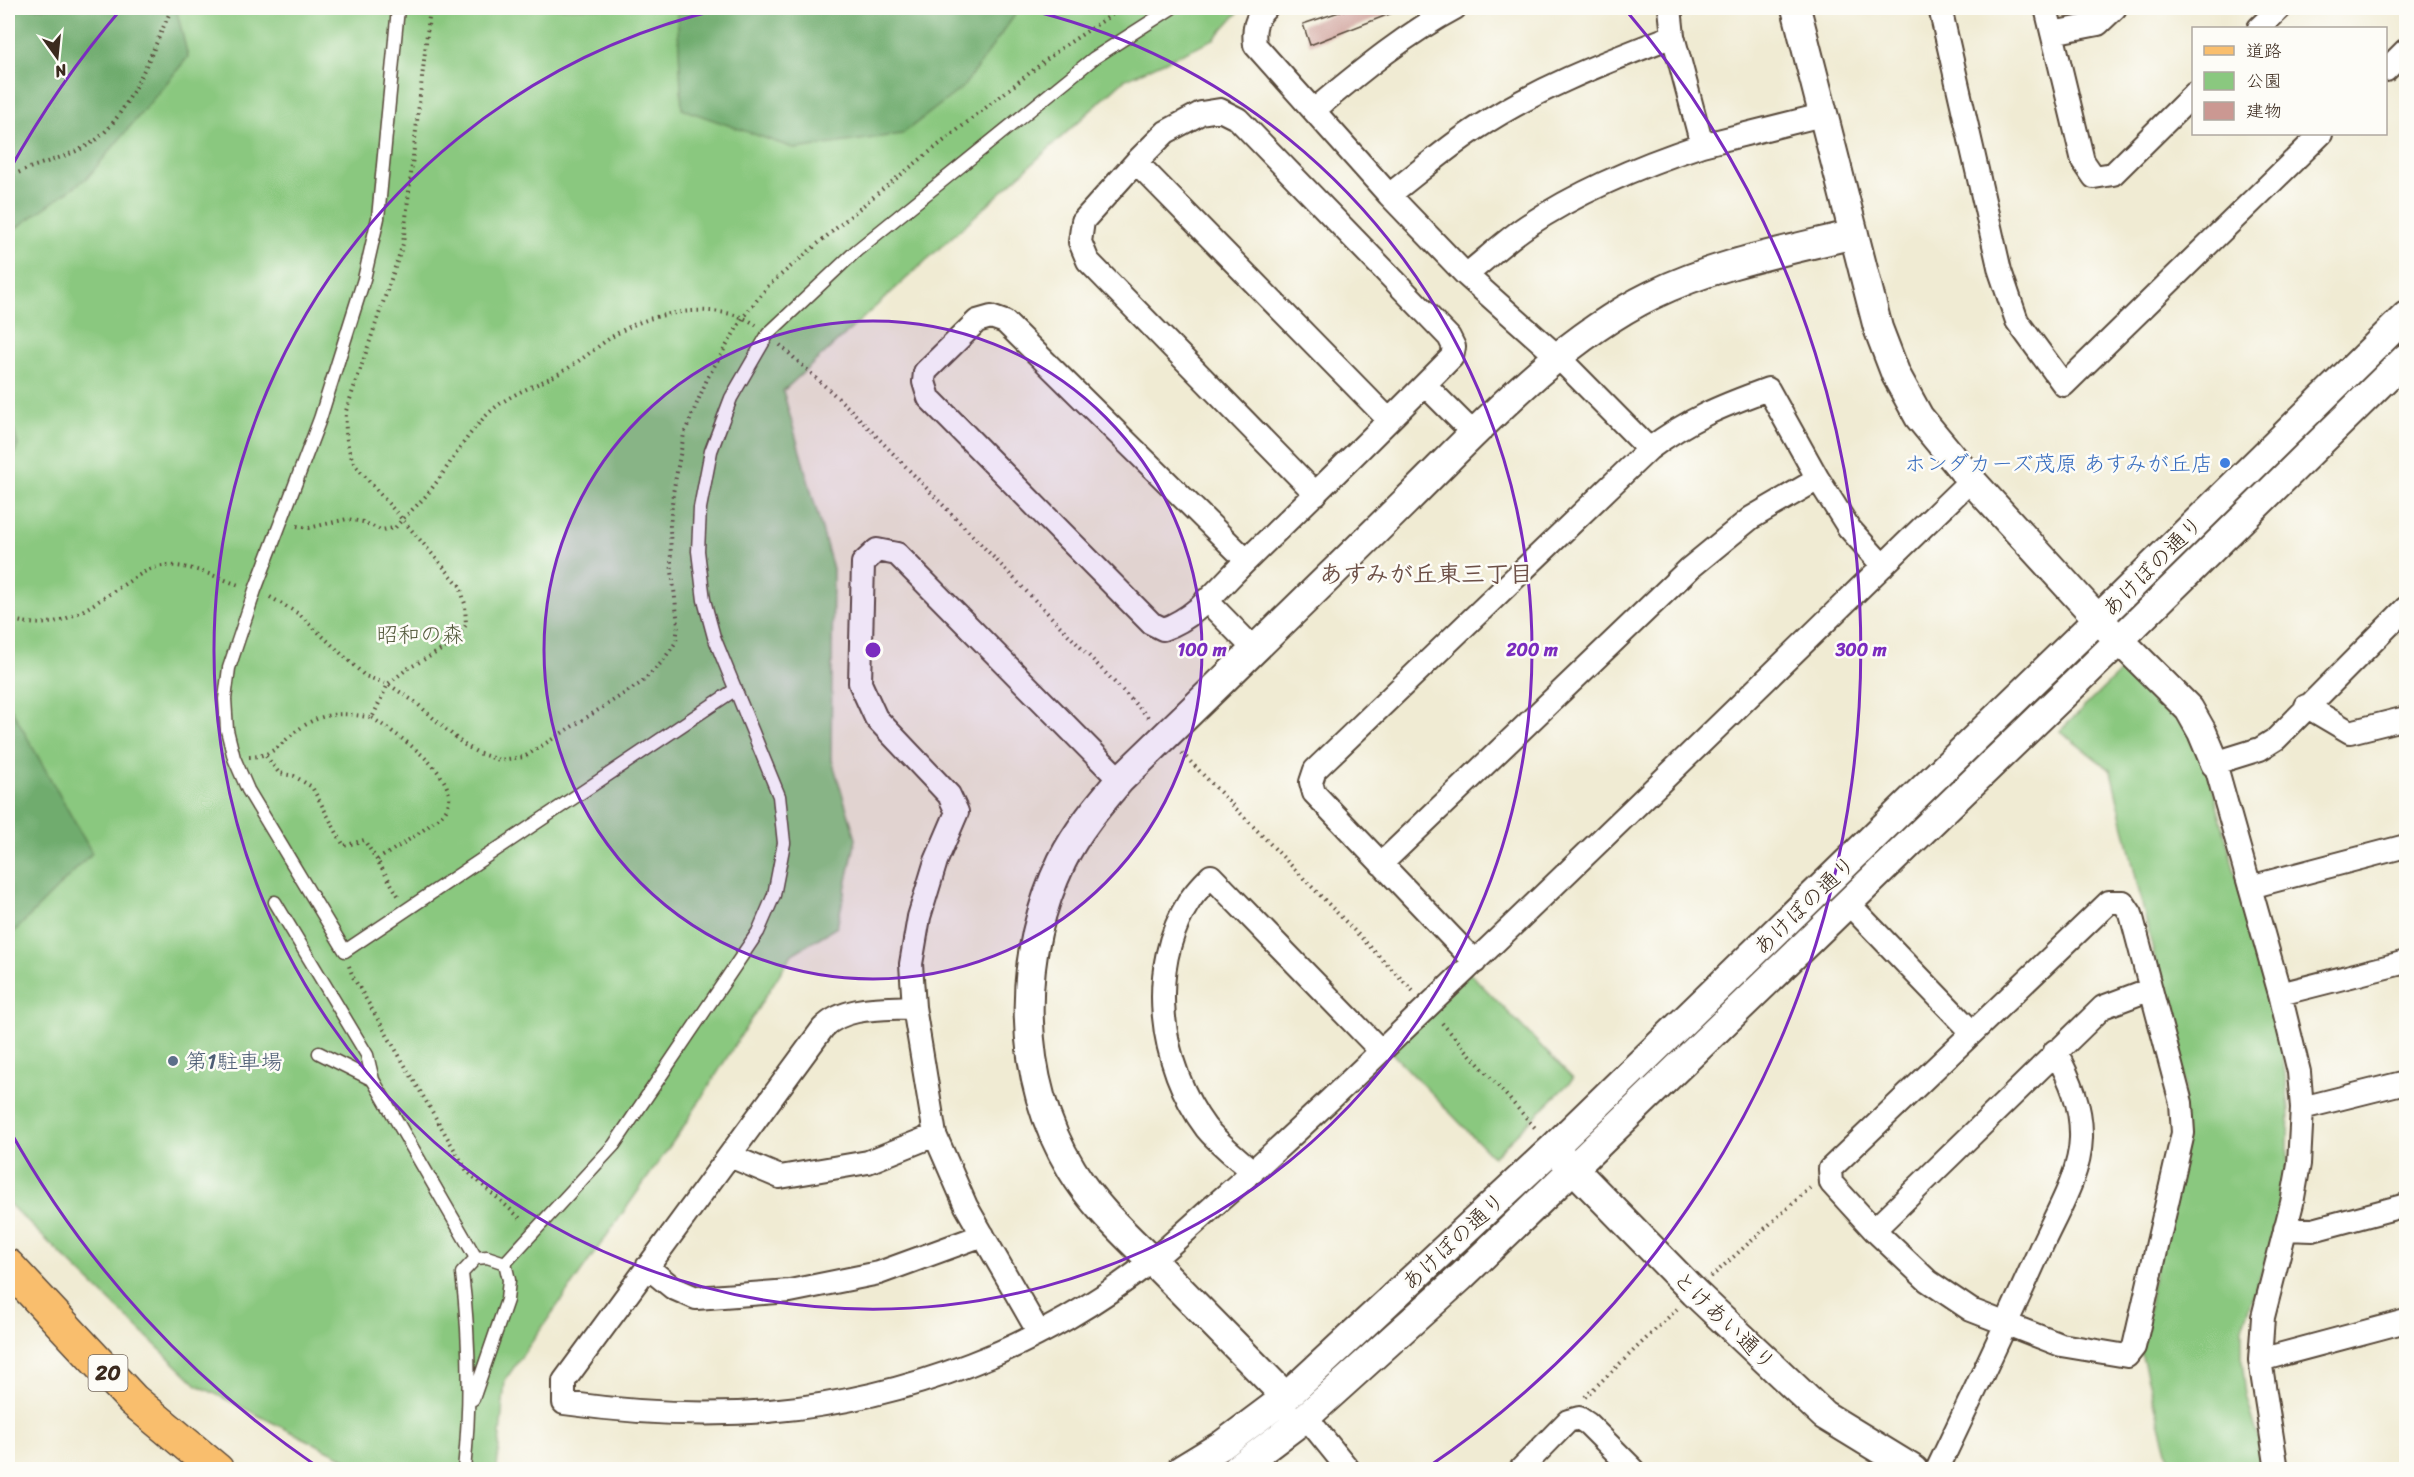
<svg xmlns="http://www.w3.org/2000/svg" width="2414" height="1477" viewBox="0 0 2414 1477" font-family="Sriracha,'Klee One',sans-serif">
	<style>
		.green { fill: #8ac87f; stroke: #62794e; stroke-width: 1.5 }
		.forest { fill: #6fac6e; stroke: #556b46; stroke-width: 1.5 }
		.building { fill: #cb9892 }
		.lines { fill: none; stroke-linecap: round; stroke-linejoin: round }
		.service-casing { stroke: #564739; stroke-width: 15 }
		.minor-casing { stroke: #564739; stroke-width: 26 }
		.tertiary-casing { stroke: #564739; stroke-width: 32 }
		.primary-casing { stroke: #564739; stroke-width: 36 }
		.path { stroke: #564739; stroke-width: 4; stroke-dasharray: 1.5 4.5; stroke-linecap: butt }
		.service { stroke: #fff; stroke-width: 12 }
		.minor { stroke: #fff; stroke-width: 22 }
		.tertiary { stroke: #fff; stroke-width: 28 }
		.primary { stroke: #f9be6d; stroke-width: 33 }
		.ring { fill: none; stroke: #7b2cbf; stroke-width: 3 }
		.shop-dot { fill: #3f7fe0; stroke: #fdfcf7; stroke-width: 2 }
		.service-dot { fill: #5c6f8a; stroke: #fdfcf7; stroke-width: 2 }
		.labels { text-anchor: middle; stroke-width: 5; stroke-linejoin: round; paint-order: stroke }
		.shield { fill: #fdfcf7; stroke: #75695f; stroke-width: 1.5 }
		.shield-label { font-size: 21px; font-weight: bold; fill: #3b2a1e }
		.shop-label { font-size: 22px; fill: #366cbe; stroke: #fdfcf7; text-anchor: end }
		.street-label { font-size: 22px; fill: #3b2a1e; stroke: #fdfcf7 }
		.park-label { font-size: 22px; fill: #53593b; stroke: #fdfcf7 }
		.service-label { font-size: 22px; fill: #4e5e75; stroke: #fdfcf7; text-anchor: start }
		.neighbourhood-label { font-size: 24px; font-weight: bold; fill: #6d5047; stroke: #fdfcf7 }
		.centre { fill: #7b2cbf; stroke: #fdfcf7; stroke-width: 3 }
		.ring-label { font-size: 18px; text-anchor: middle; font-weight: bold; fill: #7b2cbf; stroke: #fdfcf7; stroke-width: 5; stroke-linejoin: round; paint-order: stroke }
	</style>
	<rect width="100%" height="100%" fill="#fdfcf7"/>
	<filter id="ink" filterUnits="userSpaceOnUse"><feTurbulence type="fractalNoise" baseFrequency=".0167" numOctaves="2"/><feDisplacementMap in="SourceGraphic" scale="12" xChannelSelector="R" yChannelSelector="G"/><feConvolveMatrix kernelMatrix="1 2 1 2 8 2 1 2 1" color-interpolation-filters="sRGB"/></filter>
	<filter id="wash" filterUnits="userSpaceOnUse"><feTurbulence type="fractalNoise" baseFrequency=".008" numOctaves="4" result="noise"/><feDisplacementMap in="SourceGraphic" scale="24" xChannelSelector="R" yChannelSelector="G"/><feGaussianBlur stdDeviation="1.35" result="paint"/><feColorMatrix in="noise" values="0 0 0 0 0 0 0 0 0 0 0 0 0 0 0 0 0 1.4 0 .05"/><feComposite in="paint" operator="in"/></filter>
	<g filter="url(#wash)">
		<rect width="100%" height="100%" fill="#f0ebd3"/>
		<path class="green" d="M 8,8 L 1242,8 L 1214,39 L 1124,80 L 783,391 L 833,569 L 831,757 L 856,839 L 837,927 L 792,954 L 684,1126 L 505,1380 L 497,1469 L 366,1469 L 197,1385 L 8,1203 Z
			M 2130,662 L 2176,705 L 2207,767 L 2282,1050 L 2289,1108 L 2287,1174 L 2274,1237 L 2242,1327 L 2242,1360 L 2246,1395 L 2267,1469 L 2172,1469 L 2141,1353 L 2185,1088 L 2111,771 L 2060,731 Z
			M 1470,973 L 1573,1079 L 1493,1157 L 1389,1050 Z"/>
		<path class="forest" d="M 8,8 L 176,8 L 188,57 L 88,177 L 8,234 Z
			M 677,8 L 1020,8 L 963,87 L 902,134 L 796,149 L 682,109 Z
			M 8,408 L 18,445 L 8,471 Z
			M 8,703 L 92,853 L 8,938 Z"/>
		<g id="blocks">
			<path class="building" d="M 1351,8 L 1405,8 L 1310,45 L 1303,24 Z"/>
		</g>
	</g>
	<g filter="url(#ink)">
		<use href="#blocks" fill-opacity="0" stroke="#564739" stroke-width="1.5"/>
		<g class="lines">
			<g class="service-casing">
				<path id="service" d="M 398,8 L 378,218 L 364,279 L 320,419 L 255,590 L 229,668 L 225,699 L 227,730 L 234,758 L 248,790 L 345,951 L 736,689
					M 275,902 L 367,1055 L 373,1080 L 476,1258
					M 319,1053 L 373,1080
					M 505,1263 L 614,1145 L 758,932 L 774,895 L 784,843 L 779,796 L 714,637 L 704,600 L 698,551 L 700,508 L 711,451 L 731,398 L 768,334 L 856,251 L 1094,58 L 1172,8
					M 473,1399 L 507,1300 L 509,1280 L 505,1263
					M 464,1470 C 471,1403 470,1339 462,1273 L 476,1258 L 487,1257 L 505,1263"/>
			</g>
			<g class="minor-casing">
				<path id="minor" d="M 1266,8 C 1255,19 1253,29 1255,45 L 1389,195 L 1466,275 L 1558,357 L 1649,449
					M 1940,8 L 2000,271 L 2017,321 L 2064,385 L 2321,134
					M 2046,8 L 2083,161 L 2094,177 L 2113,174 L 2194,94
					M 2259,28 L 2280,8
					M 2052,33 L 2098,24 L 2115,8
					M 2386,70 L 2406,50
					M 1314,110 C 1359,73 1404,35 1455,8
					M 1702,145 L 1822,115
					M 1136,162 L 1389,420
					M 1389,195 C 1418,173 1446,148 1477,128 C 1537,88 1606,62 1673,36
					M 1466,275 C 1486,259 1506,240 1527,226 C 1581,190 1641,165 1702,145 L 1673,36 L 1670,8
					M 1425,385 L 1474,434
					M 1246,560 L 1005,322 L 991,317 L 977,321 L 925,372 L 924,382 L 929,398 L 1151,623 L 1163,629 C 1197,618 1222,584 1247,560 C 1316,493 1384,426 1452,357 L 1454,347 L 1449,337 L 1238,119 L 1220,110 L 1201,113 L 1166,132 L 1136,162 L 1083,221 L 1080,242 L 1088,261 L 1316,494
					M 1206,600 L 1255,650
					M 2306,706 L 2350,732 L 2406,718
					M 1381,864 L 1690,568 L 1751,518 L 1818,479
					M 2250,887 L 2406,846
					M 2109,902 L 2123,902 L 2131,914 L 2181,1103 L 2183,1133 L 2134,1347 L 2127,1356 L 2061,1345 L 1971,1310 L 1928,1281 L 1874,1230 L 1831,1183 L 1830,1169 Z
					M 1848,903 L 1972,1032
					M 1475,962 L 1314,793 L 1311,782 L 1315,770 L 1649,449 C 1689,419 1721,406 1768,389 L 1818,479 L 1849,528 L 1883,566
					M 2280,994 L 2406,962
					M 914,1007 C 885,1009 845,1005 823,1028 L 564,1381 L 564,1403 C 707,1423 835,1417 971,1364 C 1035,1340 1100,1302 1154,1259 C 1179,1238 1202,1216 1226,1195 C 1295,1135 1360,1071 1426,1008 C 1609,834 1789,657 1971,480
					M 2302,1108 L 2406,1082
					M 730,1156 L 780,1177 L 868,1162 L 935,1135
					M 1253,1172 C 1238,1158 1219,1144 1206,1128 C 1159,1065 1146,968 1190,900 C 1196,891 1204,883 1211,876 L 1381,1051
					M 2285,1229 L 2313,1230 L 2406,1205
					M 1874,1230 L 2103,1007 L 2151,989
					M 647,1267 L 673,1288 L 696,1298 L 790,1291 L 879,1273 L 983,1235
					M 1039,1333 L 966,1206 L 935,1135 L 914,1007 L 911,964 L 919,917 L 936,861 L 957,812 L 949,795 L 876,718 L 860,683 L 863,563 L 877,550 L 897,554 L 1120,780
					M 2260,1360 L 2406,1321
					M 1306,1417 L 1349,1470
					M 1520,1470 L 1568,1421 L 1579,1418 L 1588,1424 L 1634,1470
					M 1937,1470 C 1973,1395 2008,1321 2042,1245 C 2057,1212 2080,1175 2081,1138 C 2082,1106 2070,1079 2055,1051
					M 2277,1470 L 2260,1360 L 2263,1317 L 2292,1203 L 2299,1164 L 2302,1108 L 2299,1072 L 2280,994 L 2215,763 L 2260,749 L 2276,739 L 2406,608"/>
			</g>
			<g class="tertiary-casing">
				<path id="tertiary" d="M 1796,8 L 1878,328 L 1896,375 L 1919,417 L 1971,480 L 2098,619 L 2189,709 L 2202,732 L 2215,763
					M 1561,1156 L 1695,1293 L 1824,1415 L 1914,1470
					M 1286,1397 C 1244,1354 1201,1311 1159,1268 C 1128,1237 1095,1208 1072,1170 C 1016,1078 1016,957 1062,861 C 1077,831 1098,806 1120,780 C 1215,688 1311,595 1405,502 C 1479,429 1558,341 1652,295 C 1715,264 1786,251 1854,234
					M 1181,1470 L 1222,1445 L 1286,1397 L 1553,1148 L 2098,619 L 2406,316
					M 1236,1470 L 1306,1417 L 1461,1277 L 2087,672 L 2406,358"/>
			</g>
			<g class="primary-casing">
				<path id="primary" d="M 8,1266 L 133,1400 L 217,1470"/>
			</g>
			<path class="path" d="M 8,178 C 34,163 67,159 93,142 C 127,120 155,44 172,8
				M 780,345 L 850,409 L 1150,719
				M 297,526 L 309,528 L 347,519 L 363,522 L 381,530 L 395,528 C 405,515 419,505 429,492 C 450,466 465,435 490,412 C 511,392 540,385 565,370 C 587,357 606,338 629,327 C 663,310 724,302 756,325
				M 270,597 L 299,614 L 365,676 L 388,684 L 415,702 L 463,744 L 478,753 L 499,760 L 524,757 L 641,683 L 662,662 L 676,642 L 678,625 L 671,562 L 670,526 L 673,493 L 684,434 L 708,377 L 744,316 L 769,285 L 879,192 L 1060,49 L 1122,8
				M 8,618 C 58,636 87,607 128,582 C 136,577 147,569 157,567 C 184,561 216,577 241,586
				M 372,718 C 395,733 462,776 447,808 C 439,823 392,850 377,860 L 399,897
				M 1182,753 L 1413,991
				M 266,756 L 279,773 L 294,776 L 312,787 L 344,846 L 364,840 L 377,860
				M 249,757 C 278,756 282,739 305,725 C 327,711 348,713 372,718 L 388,684 L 407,669 L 450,645 L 466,625 L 465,604 L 460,586 L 355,465 C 346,447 345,431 346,411 L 403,244 L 430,8
				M 349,966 L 353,977 L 467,1171 L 522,1220
				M 1442,1023 L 1537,1130
				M 1711,1277 L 1810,1188
				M 1585,1397 L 1677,1309"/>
			<use href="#service" class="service"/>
			<use href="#minor" class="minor"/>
			<use href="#tertiary" class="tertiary"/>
			<use href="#primary" class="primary"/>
		</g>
	</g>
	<circle cx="873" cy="650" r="329" fill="#7b2cbf" fill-opacity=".12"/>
	<g class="ring">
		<circle cx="873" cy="650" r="329"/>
		<path d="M1021 8A659 659 0 1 1 725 8"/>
		<path d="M321 1469A988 988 0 0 1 9 1129M9 171A988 988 0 0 1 122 8M1624 8A988 988 0 0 1 1425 1469"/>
	</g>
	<circle class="shop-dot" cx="2225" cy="463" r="6"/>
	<circle class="service-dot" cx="173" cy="1061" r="6"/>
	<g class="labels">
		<rect class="shield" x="88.5" y="1355" width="39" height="36" rx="4.5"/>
		<g class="shield-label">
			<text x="108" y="1380">20</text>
		</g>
		<g class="shop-label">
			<text x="2213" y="471">ホンダカーズ茂原 あすみが丘店</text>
		</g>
		<g class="street-label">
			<text transform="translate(2152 566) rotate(-45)" y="8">あけぼの通り</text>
			<text transform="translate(1804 905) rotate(-44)" y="8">あけぼの通り</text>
			<text transform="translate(1453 1241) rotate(-43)" y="8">あけぼの通り</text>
			<text transform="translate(1725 1320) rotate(44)" y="8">とけあい通り</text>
		</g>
		<g class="park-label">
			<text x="420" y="642">昭和の森</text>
		</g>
		<g class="service-label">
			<text x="185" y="1069">第1駐車場</text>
		</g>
		<g class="neighbourhood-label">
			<text x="1426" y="582">あすみが丘東三丁目</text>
		</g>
	</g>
	<circle cx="873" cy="650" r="9" class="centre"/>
	<g class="ring-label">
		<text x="1202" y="656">100 m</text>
		<text x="1532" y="656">200 m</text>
		<text x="1861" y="656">300 m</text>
	</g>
	<rect width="2414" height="1477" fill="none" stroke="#fdfcf7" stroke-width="30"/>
	<rect x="2192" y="27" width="195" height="108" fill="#fdfcf7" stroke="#afa8a0" stroke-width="1.5"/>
	<rect x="2204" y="46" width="30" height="9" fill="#f9be6d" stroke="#afa8a0" stroke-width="1.5"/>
	<text x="2246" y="57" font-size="18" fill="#3b2a1e">道路</text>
	<rect x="2204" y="72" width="30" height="18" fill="#8ac87f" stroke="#afa8a0" stroke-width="1.5"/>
	<text x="2246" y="87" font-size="18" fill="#3b2a1e">公園</text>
	<rect x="2204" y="102" width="30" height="18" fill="#cb9892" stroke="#afa8a0" stroke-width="1.5"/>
	<text x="2246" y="117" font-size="18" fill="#3b2a1e">建物</text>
	<g transform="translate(57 57) rotate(165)" stroke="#fdfcf7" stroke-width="4.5" paint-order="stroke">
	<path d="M0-4.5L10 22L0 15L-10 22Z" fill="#3b2a1e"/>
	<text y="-9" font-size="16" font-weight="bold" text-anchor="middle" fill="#3b2a1e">N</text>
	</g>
</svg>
